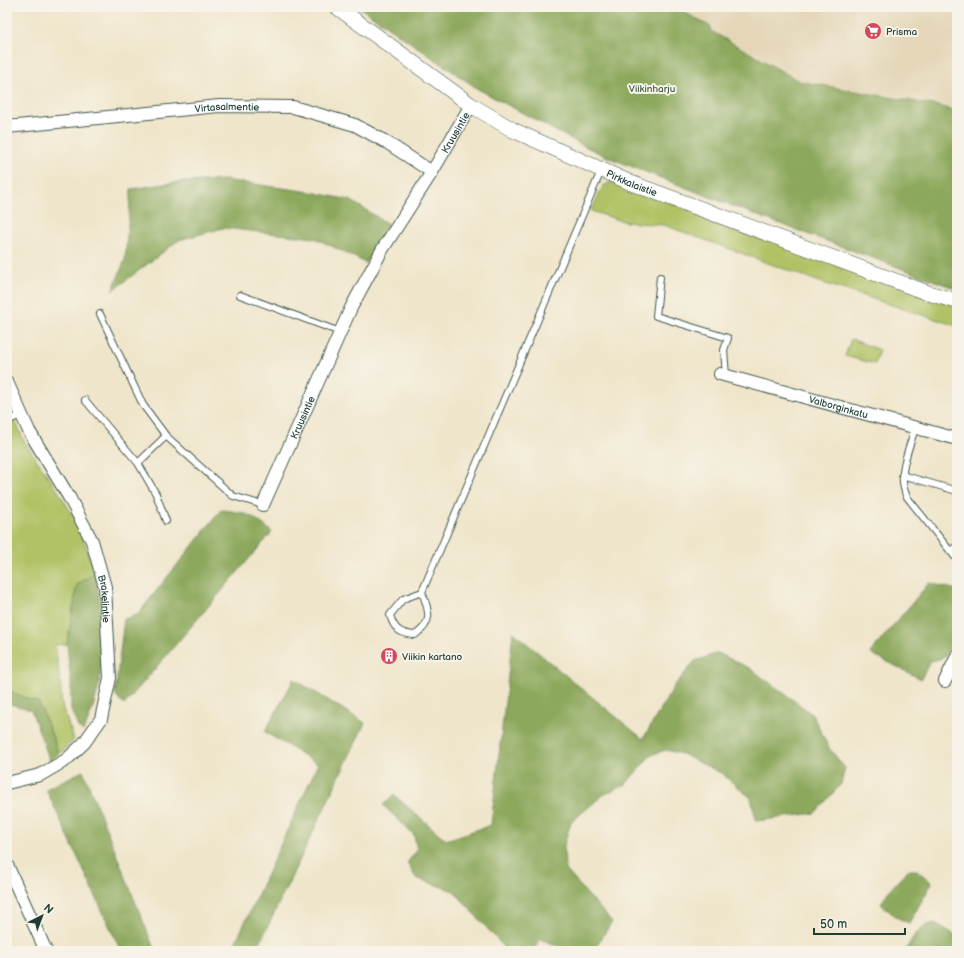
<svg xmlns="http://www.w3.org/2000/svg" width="964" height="958" viewBox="0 0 964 958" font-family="'Balsamiq Sans',sans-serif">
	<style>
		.built { fill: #e4d6b7 }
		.green { fill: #b1c266; stroke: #68804d }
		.forest { fill: #8ca85b; stroke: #567248 }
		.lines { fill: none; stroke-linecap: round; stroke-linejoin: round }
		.service-casing { stroke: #3e564a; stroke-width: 8 }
		.minor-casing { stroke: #3e564a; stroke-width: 14 }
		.tertiary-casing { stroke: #3e564a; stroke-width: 16 }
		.service { stroke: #fff; stroke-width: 6 }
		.minor { stroke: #fff; stroke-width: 12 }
		.tertiary { stroke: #fff; stroke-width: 15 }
		.labels { text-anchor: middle; stroke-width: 4; stroke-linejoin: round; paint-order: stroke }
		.poi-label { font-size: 10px; fill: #1f3d34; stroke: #f7f3e8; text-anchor: start }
		.park-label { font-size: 10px; fill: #3c583e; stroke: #f7f3e8 }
		.street-label { font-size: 10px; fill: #1f3d34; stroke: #f7f3e8 }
	</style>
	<rect width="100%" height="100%" fill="#f7f3e8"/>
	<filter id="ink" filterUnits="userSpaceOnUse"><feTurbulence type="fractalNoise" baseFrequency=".025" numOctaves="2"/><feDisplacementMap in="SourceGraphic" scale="8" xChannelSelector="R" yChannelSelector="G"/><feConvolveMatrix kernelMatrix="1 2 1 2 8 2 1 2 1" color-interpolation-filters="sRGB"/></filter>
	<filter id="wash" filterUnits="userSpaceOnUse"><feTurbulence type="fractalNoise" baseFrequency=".012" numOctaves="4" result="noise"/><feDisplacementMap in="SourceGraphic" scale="16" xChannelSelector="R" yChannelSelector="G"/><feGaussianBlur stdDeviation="0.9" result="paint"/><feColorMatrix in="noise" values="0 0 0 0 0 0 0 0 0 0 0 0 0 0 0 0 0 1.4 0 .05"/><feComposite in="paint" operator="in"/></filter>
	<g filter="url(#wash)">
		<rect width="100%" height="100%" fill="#efe5ca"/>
		<path class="built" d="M 675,7 L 957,7 L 957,112 L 939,106 L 799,81 L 711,31 L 711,27 Z"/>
		<path class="green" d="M 611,182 L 957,306 L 957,326 L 820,282 L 664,225 L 626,222 L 591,211 L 603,186 Z
			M 851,339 L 879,350 L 875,364 L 845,356 Z
			M 7,410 L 18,427 L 24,441 L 60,494 L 78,524 L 95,573 L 77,585 L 67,644 L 55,645 L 60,679 L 62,706 L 74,740 L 59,754 L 39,703 L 7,690 Z"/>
		<path class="forest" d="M 359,7 L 675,7 L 711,27 L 711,31 L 799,81 L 939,106 L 957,112 L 957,289 L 756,215 L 610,158 L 582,145 L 478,89 Z
			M 224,180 L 311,192 L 350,200 L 388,224 L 366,263 L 315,238 L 223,228 L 179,240 L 112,291 L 125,260 L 131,189 L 178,182 Z
			M 221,510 C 247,512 252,515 272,532 L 124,705 L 115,694 L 124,619 L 137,615 Z
			M 95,573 C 105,625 108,683 83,731 L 78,727 L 71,710 L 71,683 L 67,644 L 77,585 Z
			M 929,583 L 957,590 C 957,617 964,658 930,661 L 921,679 L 870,653 Z
			M 513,632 L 643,739 L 675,685 L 695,661 L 718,653 L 751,669 L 812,714 L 829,748 L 845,768 L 841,784 L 815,813 L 756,821 L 751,798 L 721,773 L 682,754 L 666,750 L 651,755 L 625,785 L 603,795 L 571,822 L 564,845 L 565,869 L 612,922 L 593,951 L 571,951 L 540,939 L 534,951 L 502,951 L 503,946 L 454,891 L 416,878 L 407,863 L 417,850 L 414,835 L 383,805 L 394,795 L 446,840 L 491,825 Z
			M 294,679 L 365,723 L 256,951 L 242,951 L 233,948 L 318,764 L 265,732 Z
			M 7,690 L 39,703 L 59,754 L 50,761 L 31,710 L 7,703 Z
			M 83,771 L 155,951 L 121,951 L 46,789 Z
			M 908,870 L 917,870 L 932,883 L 909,923 L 896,917 L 881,904 L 888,892 Z
			M 935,923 L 957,936 L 957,951 L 905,951 C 913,938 918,925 935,923 Z"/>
	</g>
	<g filter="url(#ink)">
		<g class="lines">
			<g class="service-casing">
				<path id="service" d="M 660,277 L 656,316 L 728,338 L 724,350 L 726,376
					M 240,295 L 340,332
					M 100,314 L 143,405 L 166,436 L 233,496 L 263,505
					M 85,400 L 138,463 L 156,494 L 166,521
					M 7,421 L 21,415
					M 915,428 C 909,450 896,474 907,497 L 955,557
					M 138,463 L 166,436
					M 902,475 L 957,491
					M 950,551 L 957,546
					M 422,592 C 429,611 434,622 415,635 C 401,634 394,630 390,615 L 403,599 L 422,592 L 601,171"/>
			</g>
			<g class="minor-casing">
				<g id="minor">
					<path id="s1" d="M 7,127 L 219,106 L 293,107 L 355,125 L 386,142 L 432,172"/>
					<path id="s2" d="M 720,374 L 957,439"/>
					<path id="s3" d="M 7,382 L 29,431 L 69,497 L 92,541 L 105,587 L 110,678 L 101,719 L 84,743 L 66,760 L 40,775 L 7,783"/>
					<path id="s4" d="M 263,505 L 351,308 L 382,250 L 432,172 L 471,105"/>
					<path d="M 945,681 L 957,656"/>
					<path d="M 7,865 L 46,951"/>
				</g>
			</g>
			<g class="tertiary-casing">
				<g id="tertiary">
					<path id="s5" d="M 337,7 L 471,105 L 513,130 L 631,183 L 928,293 L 957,301"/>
				</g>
			</g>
			<use href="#service" class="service"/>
			<use href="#minor" class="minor"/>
			<use href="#tertiary" class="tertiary"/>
		</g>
	</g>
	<defs>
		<g id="supermarket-disc" transform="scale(0.9)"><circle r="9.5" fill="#d1495b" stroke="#f7f3e8"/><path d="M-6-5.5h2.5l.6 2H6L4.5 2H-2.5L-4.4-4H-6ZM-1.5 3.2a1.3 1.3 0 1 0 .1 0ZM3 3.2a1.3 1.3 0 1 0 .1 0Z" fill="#fff"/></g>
		<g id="building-disc" transform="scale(0.9)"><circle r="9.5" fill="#d1495b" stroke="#f7f3e8"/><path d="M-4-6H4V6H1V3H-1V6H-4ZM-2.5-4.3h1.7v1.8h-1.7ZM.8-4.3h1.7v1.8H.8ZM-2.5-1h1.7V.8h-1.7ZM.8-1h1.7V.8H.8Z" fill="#fff"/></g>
	</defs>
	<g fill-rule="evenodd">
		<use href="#supermarket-disc" x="873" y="31"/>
		<use href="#building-disc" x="389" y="656"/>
	</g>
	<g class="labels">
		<g class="poi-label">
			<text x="886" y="35">Prisma</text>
			<text x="402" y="660">Viikin kartano</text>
		</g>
		<g class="park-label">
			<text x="652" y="92">Viikinharju</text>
		</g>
		<g class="street-label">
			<text dy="4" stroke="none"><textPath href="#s1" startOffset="221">Virtasalmentie</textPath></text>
			<text dy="4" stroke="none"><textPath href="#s4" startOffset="420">Kruusintie</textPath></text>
			<text dy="4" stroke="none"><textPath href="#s5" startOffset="345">Pirkkalaistie</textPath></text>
			<text dy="4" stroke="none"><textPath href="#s2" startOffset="123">Valborginkatu</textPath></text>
			<text dy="4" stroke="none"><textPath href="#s4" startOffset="96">Kruusintie</textPath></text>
			<text dy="4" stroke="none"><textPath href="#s3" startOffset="240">Brakelintie</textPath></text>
		</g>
	</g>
	<rect width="964" height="958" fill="none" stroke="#f7f3e8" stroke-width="24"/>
	<g transform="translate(42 916) rotate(42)" stroke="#f7f3e8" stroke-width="3" paint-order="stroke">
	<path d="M0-3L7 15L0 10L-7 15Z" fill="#1f3d34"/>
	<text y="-6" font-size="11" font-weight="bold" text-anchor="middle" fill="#1f3d34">N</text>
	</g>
	<path d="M814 928v6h91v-6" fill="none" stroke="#1f3d34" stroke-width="2"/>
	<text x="820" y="928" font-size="12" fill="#1f3d34" stroke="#f7f3e8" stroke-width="3" paint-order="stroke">50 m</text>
</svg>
